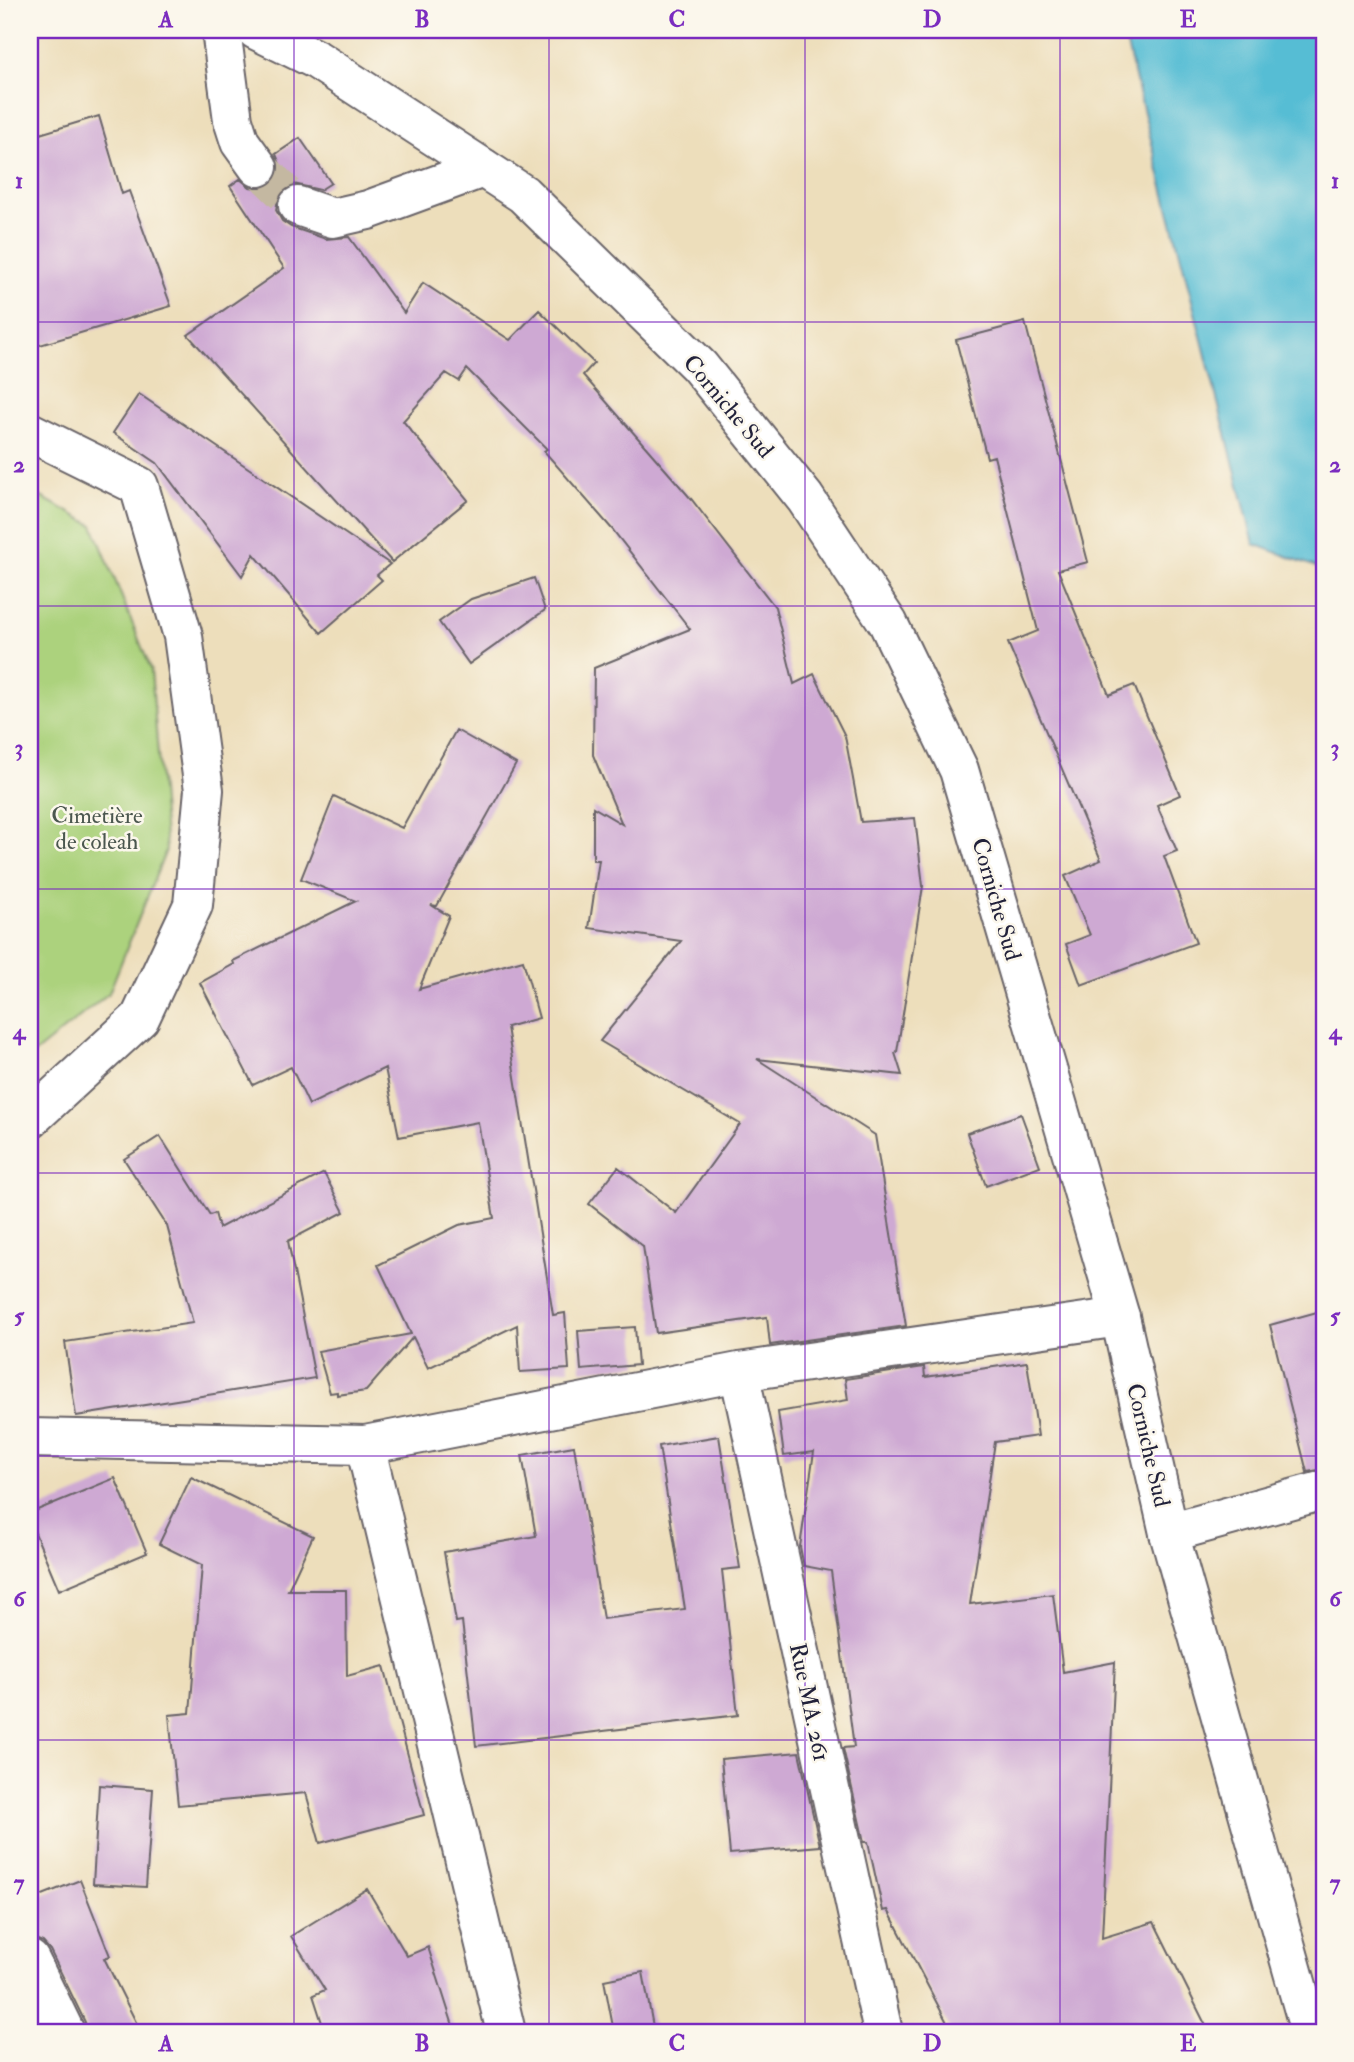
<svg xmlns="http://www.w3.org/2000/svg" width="1354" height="2062" viewBox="0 0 1354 2062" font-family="'IM FELL Double Pica',serif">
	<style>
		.green { fill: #acd27d; stroke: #677a5c; stroke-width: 2 }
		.water { fill: #56bdd4; stroke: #3c7088; stroke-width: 2 }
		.building { fill: #cea9d3 }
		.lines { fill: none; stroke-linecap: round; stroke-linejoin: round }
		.minor-tunnel { stroke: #c4b8a1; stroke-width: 38; stroke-dasharray: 38 19; stroke-linecap: butt }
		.minor-casing { stroke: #696468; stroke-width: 42 }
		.major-casing { stroke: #696468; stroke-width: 42 }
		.minor { stroke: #fff; stroke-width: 38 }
		.major { stroke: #fff; stroke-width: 38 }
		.grid { fill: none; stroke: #7b2cbf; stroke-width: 2; stroke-opacity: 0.55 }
		.labels { text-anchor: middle; stroke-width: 5; stroke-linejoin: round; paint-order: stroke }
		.street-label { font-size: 23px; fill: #22223b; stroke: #fbf7ec }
		.park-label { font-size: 23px; fill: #4b574f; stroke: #fbf7ec }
		.neatline { fill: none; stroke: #7b2cbf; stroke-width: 2.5 }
		.grid-label { font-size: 23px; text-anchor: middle; font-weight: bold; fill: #7b2cbf }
	</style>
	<rect width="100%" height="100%" fill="#fbf7ec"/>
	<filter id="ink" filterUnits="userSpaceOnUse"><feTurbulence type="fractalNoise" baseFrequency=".0143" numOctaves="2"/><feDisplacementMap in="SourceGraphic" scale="14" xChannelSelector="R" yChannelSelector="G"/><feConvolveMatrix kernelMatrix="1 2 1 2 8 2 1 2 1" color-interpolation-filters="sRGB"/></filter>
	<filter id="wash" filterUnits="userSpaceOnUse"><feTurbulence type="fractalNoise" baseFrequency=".00686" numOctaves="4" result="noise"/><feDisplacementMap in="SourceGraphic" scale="28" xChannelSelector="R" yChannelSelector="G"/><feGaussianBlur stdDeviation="1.57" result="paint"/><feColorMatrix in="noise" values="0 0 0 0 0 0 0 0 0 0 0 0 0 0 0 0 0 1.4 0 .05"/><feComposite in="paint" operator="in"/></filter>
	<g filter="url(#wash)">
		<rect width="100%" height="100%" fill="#eddebb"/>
		<path class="green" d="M 30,491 L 93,525 L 151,670 L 166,850 L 109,993 L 30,1057 Z"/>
		<path class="water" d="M 1123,30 L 1324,30 L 1324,570 L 1254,544 Z"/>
		<g id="blocks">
			<path class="building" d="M 99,116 L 122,194 L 129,191 L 171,306 L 30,348 L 30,137 Z
				M 300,138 L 331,183 L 320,190 L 294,184 L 284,189 L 278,198 L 276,210 L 282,221 L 291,227 L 326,239 L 349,237 L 404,313 L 423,283 L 510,340 L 539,310 L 594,363 L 583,375 L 692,500 L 775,607 L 794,684 L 814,674 L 845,736 L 861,822 L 915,818 L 923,886 L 897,1052 L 895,1053 L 902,1075 L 757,1059 L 875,1135 L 906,1326 L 770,1345 L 767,1317 L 656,1333 L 643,1246 L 589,1204 L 618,1167 L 676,1213 L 740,1124 L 600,1041 L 681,941 L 589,928 L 599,860 L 593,860 L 593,807 L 622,824 L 593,755 L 594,668 L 690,629 L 612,529 L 544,451 L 547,449 L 467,369 L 459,381 L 446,373 L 403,421 L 468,500 L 392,562 L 188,335 L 284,268 L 230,186 L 240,179 L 250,187 L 261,189 L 270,185 L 278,175 L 280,164 L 276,154 Z
				M 1025,322 L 1088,562 L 1058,570 L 1109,695 L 1134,685 L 1180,795 L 1157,805 L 1177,851 L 1164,856 L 1196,943 L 1081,985 L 1066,944 L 1090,935 L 1065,876 L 1101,860 L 1008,643 L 1038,631 L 994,456 L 987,458 L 956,340 Z
				M 139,394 L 390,564 L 377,575 L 382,580 L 321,633 L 254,554 L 242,576 L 157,463 L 113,433 Z
				M 534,578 L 545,610 L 469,664 L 439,622 L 471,599 Z
				M 456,730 L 516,764 L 437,906 L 431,905 L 449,916 L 419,989 L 523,960 L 539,1018 L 507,1027 L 553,1315 L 565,1313 L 569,1369 L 520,1372 L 517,1325 L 428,1368 L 413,1337 L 366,1391 L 337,1395 L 337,1392 L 330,1393 L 318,1351 L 411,1334 L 378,1265 L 459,1225 L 494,1218 L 478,1122 L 399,1137 L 385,1068 L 309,1105 L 291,1067 L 253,1085 L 200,983 L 234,964 L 233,961 L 356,901 L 301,879 L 334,796 L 402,828 Z
				M 1021,1114 L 1040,1166 L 986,1186 L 967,1133 Z
				M 160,1136 L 210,1215 L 215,1213 L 219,1228 L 324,1173 L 344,1212 L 288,1241 L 315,1378 L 76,1416 L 65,1342 L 193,1323 L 167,1226 L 124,1159 Z
				M 1324,1310 L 1324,1469 L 1307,1472 L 1270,1325 Z
				M 635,1327 L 638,1365 L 581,1370 L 578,1331 Z
				M 1027,1362 L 1038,1436 L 995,1442 L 970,1604 L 1053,1594 L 1063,1672 L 1115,1662 L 1102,1938 L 1154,1922 L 1209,2032 L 952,2032 L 888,1910 L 883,1911 L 868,1842 L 864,1842 L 843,1748 L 854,1747 L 831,1571 L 804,1566 L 800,1547 L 814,1452 L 784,1456 L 778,1412 L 848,1400 L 845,1379 L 924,1367 L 925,1377 Z
				M 719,1436 L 740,1568 L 722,1570 L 738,1715 L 476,1746 L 462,1621 L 456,1622 L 444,1552 L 536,1536 L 522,1455 L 574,1446 L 603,1619 L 685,1609 L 659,1446 Z
				M 191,1477 L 313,1536 L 288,1590 L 346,1590 L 347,1676 L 384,1666 L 424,1815 L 320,1843 L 306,1793 L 178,1805 L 169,1715 L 190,1713 L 202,1565 L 159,1544 Z
				M 115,1478 L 147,1553 L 59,1590 L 30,1521 L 30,1513 Z
				M 799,1752 L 820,1846 L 730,1854 L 721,1759 Z
				M 99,1785 L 153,1789 L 146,1887 L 93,1884 Z
				M 80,1880 L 110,1956 L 104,1958 L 141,2032 L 87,2032 L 85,2022 L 50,1950 L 43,1942 L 35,1939 L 30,1926 L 30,1900 Z
				M 367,1889 L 407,1956 L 428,1947 L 455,2032 L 325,2032 L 313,1995 L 325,1990 L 291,1936 Z
				M 643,1972 L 654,2032 L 614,2032 L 604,1980 Z"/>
		</g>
	</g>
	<g filter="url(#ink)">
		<use href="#blocks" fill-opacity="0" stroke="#696468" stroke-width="2"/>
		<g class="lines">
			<path class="minor-tunnel" d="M 258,167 L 298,206"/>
			<g class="minor-casing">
				<path id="minor" d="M 221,30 L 233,120 L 240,142 L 258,167
					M 298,206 L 333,218 L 368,210 L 483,168
					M 30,432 L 139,486 L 183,636 L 204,790 L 193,905 L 140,1018 L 30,1119
					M 739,1372 L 883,2032
					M 30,1438 L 365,1445 L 739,1372 L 1120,1317
					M 365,1445 L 506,2032
					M 1169,1533 L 1324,1490
					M 30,1960 L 65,2032"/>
			</g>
			<g class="major-casing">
				<path id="major" d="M 256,30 L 317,60 L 523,194 L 699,366 L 805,498 L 888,623 L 959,770 L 1120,1317 L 1169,1533 L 1310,2032"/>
			</g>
			<use href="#minor" class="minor"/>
			<use href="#major" class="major"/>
		</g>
	</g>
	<path class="grid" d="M 294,30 L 294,2032M 549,30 L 549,2032M 805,30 L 805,2032M 1060,30 L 1060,2032M 30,322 L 1324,322M 30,606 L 1324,606M 30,889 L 1324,889M 30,1173 L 1324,1173M 30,1456 L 1324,1456M 30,1740 L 1324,1740"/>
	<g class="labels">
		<g class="street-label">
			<text transform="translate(729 406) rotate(50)" y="8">Corniche Sud</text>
			<text transform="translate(997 899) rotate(74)" y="8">Corniche Sud</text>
			<text transform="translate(1149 1445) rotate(77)" y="8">Corniche Sud</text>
			<text transform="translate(810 1702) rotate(78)" y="8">Rue MA. 261</text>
		</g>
		<g class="park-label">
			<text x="97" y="823">Cimetière<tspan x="97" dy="26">de coleah</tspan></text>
		</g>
	</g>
	<rect width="1354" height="2062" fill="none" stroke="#fbf7ec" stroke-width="77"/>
	<rect x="38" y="38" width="1278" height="1986" class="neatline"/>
	<g class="grid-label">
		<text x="166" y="27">A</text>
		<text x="422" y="27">B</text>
		<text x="677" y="27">C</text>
		<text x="932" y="27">D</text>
		<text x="1188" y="27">E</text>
		<text x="19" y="188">1</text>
		<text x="1335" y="188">1</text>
		<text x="19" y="472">2</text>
		<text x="1335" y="472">2</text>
		<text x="19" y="755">3</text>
		<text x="1335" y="755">3</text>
		<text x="19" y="1039">4</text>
		<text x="1335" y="1039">4</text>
		<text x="19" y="1323">5</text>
		<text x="1335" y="1323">5</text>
		<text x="19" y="1606">6</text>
		<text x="1335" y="1606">6</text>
		<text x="19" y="1890">7</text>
		<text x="1335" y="1890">7</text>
		<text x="166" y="2051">A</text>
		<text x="422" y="2051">B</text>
		<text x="677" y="2051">C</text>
		<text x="932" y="2051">D</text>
		<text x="1188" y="2051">E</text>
	</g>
</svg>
